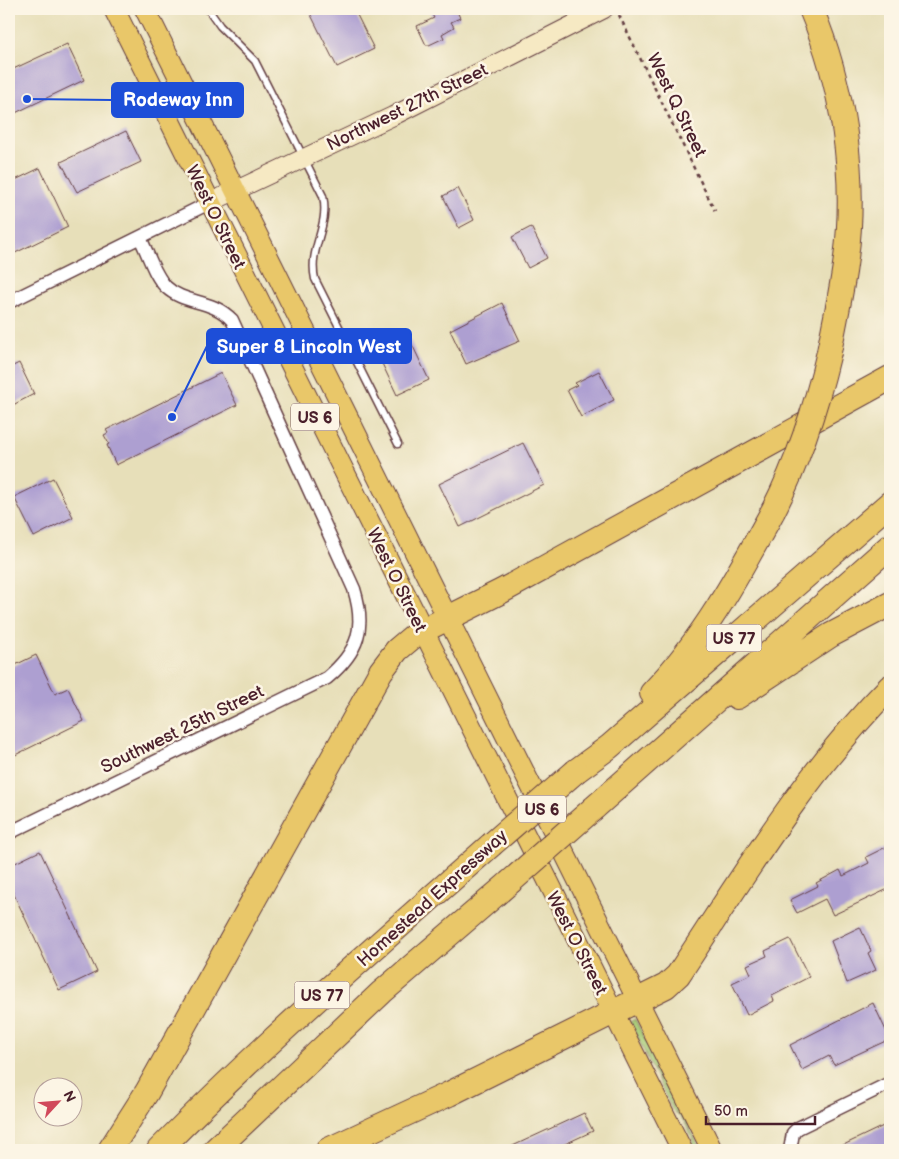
<svg xmlns="http://www.w3.org/2000/svg" width="899" height="1159" viewBox="0 0 899 1159" font-family="'Balsamiq Sans',sans-serif">
	<style>
		.green { fill: #a7cc76; stroke: #787650 }
		.building { fill: #ad9fd1 }
		.lines { fill: none; stroke-linecap: round; stroke-linejoin: round }
		.lane-casing { stroke: #623c40; stroke-width: 9 }
		.street-casing { stroke: #623c40; stroke-width: 15 }
		.secondary-casing { stroke: #623c40; stroke-width: 20 }
		.primary-casing { stroke: #623c40; stroke-width: 22 }
		.highway-casing { stroke: #623c40; stroke-width: 26 }
		.path { stroke: #623c40; stroke-width: 2.5; stroke-dasharray: 4 4; stroke-linecap: butt }
		.lane { stroke: #fff; stroke-width: 6 }
		.street { stroke: #fff; stroke-width: 12 }
		.secondary { stroke: #f6e9c3; stroke-width: 18 }
		.primary { stroke: #e9c769; stroke-width: 20 }
		.highway { stroke: #e9c769; stroke-width: 24 }
		.highway-bridge-casing { stroke: #623c40; stroke-width: 26; stroke-linecap: butt }
		.highway-bridge { stroke: #e9c769; stroke-width: 24 }
		.labels { text-anchor: middle; stroke-width: 5; stroke-linejoin: round; paint-order: stroke }
		.shield { fill: #fcf5e5; stroke: #7f5f63; stroke-width: 1 }
		.shield-label { font-size: 16px; font-weight: bold; fill: #4a1f2b }
		.street-label { font-size: 18px; fill: #4a1f2b; stroke: #fcf5e5 }
		.leader { fill: none; stroke: #1d4ed8; stroke-width: 2 }
		.callout-dot { fill: #1d4ed8; stroke: #fcf5e5; stroke-width: 2 }
		.callout { fill: #1d4ed8; stroke: #1d4ed8; stroke-width: 2 }
		.callout-label { font-size: 19px; text-anchor: middle; font-weight: bold; fill: #fff }
	</style>
	<rect width="100%" height="100%" fill="#fcf5e5"/>
	<filter id="ink" filterUnits="userSpaceOnUse"><feTurbulence type="fractalNoise" baseFrequency=".02" numOctaves="2"/><feDisplacementMap in="SourceGraphic" scale="10" xChannelSelector="R" yChannelSelector="G"/><feConvolveMatrix kernelMatrix="1 2 1 2 8 2 1 2 1" color-interpolation-filters="sRGB"/></filter>
	<filter id="wash" filterUnits="userSpaceOnUse"><feTurbulence type="fractalNoise" baseFrequency=".0096" numOctaves="4" result="noise"/><feDisplacementMap in="SourceGraphic" scale="20" xChannelSelector="R" yChannelSelector="G"/><feGaussianBlur stdDeviation="1.12" result="paint"/><feColorMatrix in="noise" values="0 0 0 0 0 0 0 0 0 0 0 0 0 0 0 0 0 1.4 0 .05"/><feComposite in="paint" operator="in"/></filter>
	<g filter="url(#wash)">
		<rect width="100%" height="100%" fill="#e7dfb9"/>
		<path class="green" d="M 635,1019 L 701,1150 L 693,1150 L 692,1137 L 684,1121 L 672,1109 L 630,1022 Z"/>
		<g id="blocks">
			<path class="building" d="M 308,9 L 354,9 L 374,49 L 337,67 Z
				M 429,9 L 456,9 L 460,18 L 451,22 L 454,27 L 442,34 L 444,38 L 429,45 L 426,45 L 417,26 L 434,18 Z
				M 67,44 L 84,80 L 9,116 L 9,71 Z
				M 126,131 L 141,162 L 77,192 L 61,162 Z
				M 40,168 L 68,227 L 9,256 L 9,183 Z
				M 458,188 L 474,220 L 459,228 L 443,196 Z
				M 531,227 L 547,258 L 528,268 L 512,237 Z
				M 502,303 L 520,341 L 466,364 L 450,330 Z
				M 409,338 L 429,380 L 397,395 L 377,353 Z
				M 19,363 L 34,394 L 9,407 L 9,368 Z
				M 599,371 L 614,400 L 581,417 L 567,390 L 577,385 L 575,383 Z
				M 221,373 L 237,405 L 116,465 L 107,445 L 109,444 L 104,435 L 108,433 L 106,430 Z
				M 523,443 L 544,485 L 460,527 L 439,484 Z
				M 53,478 L 73,517 L 34,537 L 14,497 Z
				M 36,655 L 55,694 L 68,688 L 84,721 L 9,758 L 9,668 Z
				M 890,845 L 890,888 L 833,915 L 825,899 L 797,913 L 790,900 L 818,886 L 816,883 L 840,870 L 843,876 L 869,863 L 866,857 Z
				M 40,851 L 97,972 L 59,990 L 9,884 L 9,866 Z
				M 860,927 L 871,951 L 868,953 L 876,970 L 847,983 L 831,941 Z
				M 790,939 L 809,977 L 772,996 L 774,1001 L 747,1015 L 732,983 L 751,974 L 747,965 L 767,956 L 765,951 Z
				M 873,1003 L 890,1039 L 834,1065 L 829,1056 L 802,1070 L 790,1045 Z
				M 584,1113 L 593,1131 L 552,1150 L 504,1150 Z
				M 890,1123 L 890,1150 L 833,1150 L 879,1128 Z"/>
		</g>
	</g>
	<g filter="url(#ink)">
		<use href="#blocks" fill-opacity="0" stroke="#623c40" stroke-width="1"/>
		<g class="lines">
			<g class="lane-casing">
				<path id="lane" d="M 208,9 L 220,26 L 255,61 L 323,196 C 330,227 308,248 315,279 L 398,444"/>
			</g>
			<g class="street-casing">
				<path id="street" d="M 9,302 L 209,203
					M 9,833 L 327,678 C 359,651 366,628 354,589 L 232,320 C 211,298 185,305 166,287 C 154,275 148,253 140,238
					M 790,1150 L 793,1133 L 798,1128 L 890,1083"/>
			</g>
			<g class="secondary-casing">
				<path id="secondary" d="M 209,203 L 393,116 L 604,9"/>
			</g>
			<g class="primary-casing">
				<path id="primary" d="M 114,9 L 682,1150
					M 145,9 L 712,1150"/>
			</g>
			<g class="highway-casing">
				<path id="highway" d="M 811,9 C 843,85 857,176 846,258 C 842,290 835,321 829,352
					M 652,693 C 703,640 738,576 773,511
					M 737,697 L 831,635 L 890,604
					M 576,771 L 609,747 L 890,503
					M 594,808 L 890,546
					M 110,1150 L 147,1092 L 381,671 L 397,650 L 416,634 L 502,591 L 890,378
					M 159,1150 C 264,1043 378,945 491,845
					M 215,1150 L 382,992 L 509,883
					M 328,1150 L 449,1094 L 666,986 L 678,975 C 744,875 806,772 890,687"/>
			</g>
			<path class="path" d="M 619,15 L 715,211"/>
			<use href="#lane" class="lane"/>
			<use href="#street" class="street"/>
			<use href="#secondary" class="secondary"/>
			<use href="#primary" class="primary"/>
			<use href="#highway" class="highway"/>
			<g class="highway-bridge-casing">
				<path id="highway-bridge" d="M 773,511 C 799,460 816,407 829,352
					M 491,845 L 576,771
					M 509,883 L 594,808"/>
			</g>
			<use href="#highway-bridge" class="highway-bridge"/>
		</g>
	</g>
	<g class="labels">
		<g class="shield">
			<rect x="291" y="403.5" width="48" height="27" rx="4"/>
			<rect x="706.5" y="624.5" width="55" height="27" rx="4"/>
			<rect x="518" y="795.5" width="48" height="27" rx="4"/>
			<rect x="294.5" y="981.5" width="55" height="27" rx="4"/>
		</g>
		<g class="shield-label">
			<text x="315" y="423">US 6</text>
			<text x="734" y="644">US 77</text>
			<text x="542" y="815">US 6</text>
			<text x="322" y="1001">US 77</text>
		</g>
		<g class="street-label">
			<text transform="translate(677 105) rotate(64)" y="6">West Q Street</text>
			<text transform="translate(407 107) rotate(-26)" y="6">Northwest 27th Street</text>
			<text transform="translate(216 217) rotate(64)" y="6">West O Street</text>
			<text transform="translate(397 580) rotate(64)" y="6">West O Street</text>
			<text transform="translate(182 729) rotate(-26)" y="6">Southwest 25th Street</text>
			<text transform="translate(432 898) rotate(-42)" y="6">Homestead Expressway</text>
			<text transform="translate(577 943) rotate(63)" y="6">West O Street</text>
		</g>
	</g>
	<path class="leader" d="M27 99L112 100M172 417L207 346"/>
	<g class="callout-dot">
		<circle cx="27" cy="99" r="5"/>
		<circle cx="172" cy="417" r="5"/>
	</g>
	<g class="callout">
		<rect x="112" y="83" width="131" height="34" rx="5"/>
		<rect x="207" y="329" width="204" height="34" rx="5"/>
	</g>
	<g class="callout-label">
		<text x="178" y="106">Rodeway Inn</text>
		<text x="309" y="353">Super 8 Lincoln West</text>
	</g>
	<rect width="899" height="1159" fill="none" stroke="#fcf5e5" stroke-width="30"/>
	<g transform="translate(58 1102) rotate(64)"><circle r="24" fill="#fcf5e5" stroke="#b59f9b"/>
	<path d="M0-4L9 19L0 12L-9 19Z" fill="#d1495b"/>
	<text y="-8" font-size="14" font-weight="bold" text-anchor="middle" fill="#4a1f2b">N</text>
	</g>
	<path d="M706 1116v8h109v-8" fill="none" stroke="#4a1f2b" stroke-width="2.5"/>
	<text x="714" y="1116" font-size="15" fill="#4a1f2b" stroke="#fcf5e5" stroke-width="4" paint-order="stroke">50 m</text>
</svg>
